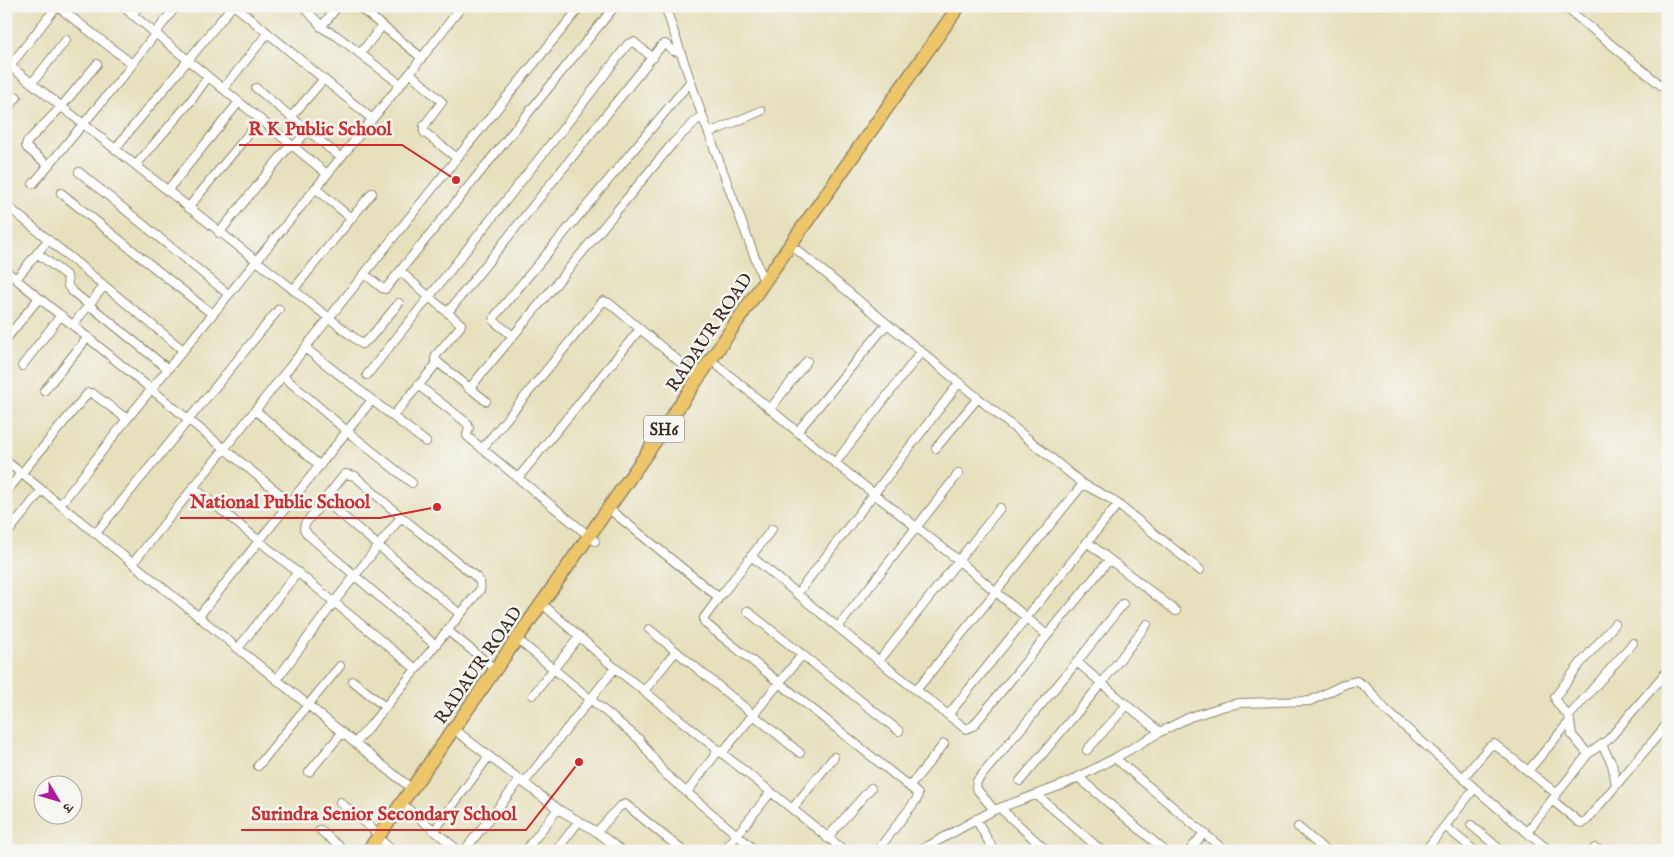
<svg xmlns="http://www.w3.org/2000/svg" width="1674" height="857" viewBox="0 0 1674 857" font-family="'IM FELL English','Noto Serif Devanagari',serif">
	<style>
		.lines { fill: none; stroke-linecap: round; stroke-linejoin: round }
		.minor-casing { stroke: #90856d; stroke-width: 10 }
		.primary-casing { stroke: #90856d; stroke-width: 15 }
		.minor { stroke: #fff; stroke-width: 8 }
		.primary { stroke: #ecc669; stroke-width: 12 }
		.labels { text-anchor: middle; stroke-width: 5; stroke-linejoin: round; paint-order: stroke }
		.shield { fill: #f6f6f2; stroke: #73675e; stroke-width: 1 }
		.shield-label { font-size: 16px; font-weight: bold; fill: #3b2a1e }
		.street-label { font-size: 18px; fill: #3b2a1e; stroke: #f6f6f2 }
		.leader { fill: none; stroke: #d62828; stroke-width: 2 }
		.callout-dot { fill: #d62828; stroke: #f6f6f2; stroke-width: 2 }
		.callout-label { font-size: 19px; text-anchor: middle; font-weight: bold; fill: #d62828; stroke: #f6f6f2; stroke-width: 5; stroke-linejoin: round; paint-order: stroke }
	</style>
	<rect width="100%" height="100%" fill="#f6f6f2"/>
	<filter id="ink" filterUnits="userSpaceOnUse"><feTurbulence type="fractalNoise" baseFrequency=".02" numOctaves="2"/><feDisplacementMap in="SourceGraphic" scale="10" xChannelSelector="R" yChannelSelector="G"/><feConvolveMatrix kernelMatrix="1 2 1 2 8 2 1 2 1" color-interpolation-filters="sRGB"/></filter>
	<filter id="wash" filterUnits="userSpaceOnUse"><feTurbulence type="fractalNoise" baseFrequency=".0096" numOctaves="4" result="noise"/><feDisplacementMap in="SourceGraphic" scale="20" xChannelSelector="R" yChannelSelector="G"/><feGaussianBlur stdDeviation="1.12" result="paint"/><feColorMatrix in="noise" values="0 0 0 0 0 0 0 0 0 0 0 0 0 0 0 0 0 1.4 0 .05"/><feComposite in="paint" operator="in"/></filter>
	<g filter="url(#wash)">
		<rect width="100%" height="100%" fill="#e6e0bc"/>
	</g>
	<g filter="url(#ink)">
		<g class="lines">
			<g class="minor-casing">
				<path id="minor" d="M 57,6 L 132,64
					M 122,6 L 327,174
					M 235,6 L 371,118
					M 303,6 L 324,29 L 337,36 L 400,84
					M 358,6 L 422,58
					M 665,6 L 702,115 L 764,282
					M 1564,6 L 1668,91
					M 132,15 L 139,6
					M 321,27 L 338,6
					M 360,54 L 382,26
					M 10,66 L 362,344 L 369,339 L 399,303
					M 6,71 L 57,6
					M 410,73 L 442,102 L 424,126 L 424,132 L 457,158 L 581,6
					M 32,83 L 66,40
					M 256,88 L 307,130 L 294,147
					M 223,89 L 267,34
					M 6,110 L 17,97
					M 291,117 L 323,80
					M 307,130 L 340,157
					M 709,133 L 761,111
					M 115,149 C 153,101 194,55 232,6
					M 48,165 L 27,148 L 26,146 L 27,142 L 61,107 L 97,64
					M 136,165 L 190,102 L 208,77
					M 79,172 L 228,294
					M 33,184 L 125,74 L 176,6
					M 315,188 L 351,218
					M 167,191 L 239,102
					M 61,193 L 212,314
					M 6,205 L 183,350
					M 188,208 L 260,120
					M 219,233 L 291,144
					M 797,250 L 1083,484 L 1111,499 L 1200,570
					M 37,253 L 67,276 L 68,286 L 72,291 L 168,369
					M 6,271 L 291,503
					M 400,271 L 428,296 L 461,324 L 460,327 L 436,355 L 435,360 L 486,401
					M 365,274 L 382,288 L 385,289 L 387,287 L 615,6
					M 16,279 L 48,240
					M 293,290 L 372,193
					M 448,312 L 662,45 L 665,44 L 674,51 L 681,52
					M 73,325 L 104,286
					M 513,336 L 494,321 L 495,316 L 690,82
					M 6,339 L 39,298
					M 305,348 L 426,442
					M 717,365 L 835,463 L 958,560 L 1047,635
					M 22,366 L 61,315
					M 367,375 L 577,111 L 628,44 L 634,42 L 653,58
					M 283,376 L 348,432 L 412,483
					M 418,385 L 467,423 L 469,428 L 467,435 L 468,437 L 595,541
					M 469,389 L 673,143 L 702,115
					M 44,391 L 88,337
					M 770,409 L 807,361
					M 255,410 L 320,466
					M 393,416 L 438,362
					M 797,432 L 887,324
					M 936,448 L 978,398
					M 482,449 L 603,301 L 609,303 L 699,378
					M 6,461 L 412,789
					M 835,463 L 921,352
					M 518,478 L 640,329
					M 193,487 L 416,669
					M 6,492 L 88,393 L 92,393 L 127,419
					M 325,501 L 460,614
					M 60,505 L 127,419 L 410,73 L 462,6
					M 614,513 L 717,596 L 720,596 L 723,593 L 772,529
					M 96,533 L 279,309
					M 6,535 L 42,490
					M 1087,542 L 1176,611
					M 751,556 L 879,661 L 966,729 L 973,726 L 1109,560
					M 133,563 L 457,158
					M 797,594 L 959,383
					M 720,596 L 704,618 L 704,621 L 706,624 L 916,792 L 918,794 L 917,799 L 877,851
					M 548,609 L 615,668 L 845,851
					M 747,611 L 899,731
					M 199,616 L 372,400
					M 838,627 L 959,473
					M 649,629 L 800,753
					M 447,630 L 495,669
					M 523,644 L 639,739 L 664,773 L 756,851
					M 239,647 L 298,572
					M 879,661 L 1000,508
					M 1077,662 L 1127,705 L 1160,732
					M 277,679 L 335,601 L 401,517
					M 353,681 L 385,707
					M 917,689 L 1083,484
					M 644,691 L 676,651
					M 533,695 L 579,637
					M 949,714 L 1118,504
					M 1569,716 L 1633,643
					M 460,734 L 558,809 L 597,832 L 622,851
					M 355,743 L 370,726 L 480,590 C 481,583 480,580 475,576 L 401,517 L 355,476 L 345,474 L 305,524 L 304,529 L 308,535 L 435,645
					M 1602,745 L 1612,764 L 1616,785
					M 1087,750 L 1127,705
					M 722,753 L 802,655
					M 1588,754 L 1572,735 L 1569,716 L 1562,709 L 1556,701 L 1555,697 L 1580,664 L 1615,624
					M 1115,758 L 1225,851
					M 258,766 L 340,666
					M 1528,771 L 1570,721
					M 309,772 L 342,733
					M 1078,777 L 1165,851
					M 1463,778 L 1489,747 L 1494,744 L 1557,794
					M 1020,781 L 1101,684 L 1147,624
					M 524,783 L 615,668
					M 910,786 L 944,744
					M 687,792 L 719,750
					M 1037,795 L 1102,851
					M 1552,800 L 1579,822 L 1583,823 L 1587,820 L 1668,723
					M 340,802 L 379,835
					M 407,808 L 459,851
					M 1000,808 L 1047,851
					M 792,809 L 834,757
					M 994,810 L 976,788 L 977,781 L 1077,662 L 1123,604
					M 976,819 L 994,851
					M 1471,825 L 1502,851
					M 1445,826 L 1475,851
					M 1298,827 L 1326,851
					M 320,830 L 345,851
					M 434,831 L 489,756
					M 597,832 L 619,807 L 625,804 L 683,851
					M 1527,832 L 1588,754 L 1608,740 L 1668,670
					M 827,838 L 871,788
					M 383,842 L 393,851
					M 464,851 L 520,780
					M 525,851 L 558,809
					M 556,851 L 579,821
					M 724,851 L 771,792
					M 919,851 L 994,810 L 1065,784 L 1115,758 L 1160,732 L 1190,717 L 1225,706 L 1240,703 L 1310,701 L 1345,684 L 1356,681 C 1369,686 1378,703 1388,712 C 1442,759 1494,807 1550,851
					M 1189,851 L 1204,833
					M 1425,851 L 1474,789
					M 1592,851 L 1595,848 L 1602,851"/>
			</g>
			<g class="primary-casing">
				<path id="primary" d="M 368,851 L 645,456 L 764,282 L 959,6"/>
			</g>
			<use href="#minor" class="minor"/>
			<use href="#primary" class="primary"/>
		</g>
	</g>
	<g class="labels">
		<rect class="shield" x="644" y="415.5" width="40" height="27" rx="4"/>
		<g class="shield-label">
			<text x="664" y="435">SH6</text>
		</g>
		<g class="street-label">
			<text transform="translate(709 332) rotate(-56)" y="6">RADAUR ROAD</text>
			<text transform="translate(478 665) rotate(-55)" y="6">RADAUR ROAD</text>
		</g>
	</g>
	<path class="leader" d="M456 180L402 145H239M437 507L380 518H180M579 762L526 830H241"/>
	<g class="callout-dot">
		<circle cx="456" cy="180" r="5"/>
		<circle cx="437" cy="507" r="5"/>
		<circle cx="579" cy="762" r="5"/>
	</g>
	<g class="callout-label">
		<text x="320" y="135">R K Public School</text>
		<text x="280" y="508">National Public School</text>
		<text x="384" y="820">Surindra Senior Secondary School</text>
	</g>
	<rect width="1674" height="857" fill="none" stroke="#f6f6f2" stroke-width="25"/>
	<g transform="translate(58 800) rotate(128)"><circle r="24" fill="#f6f6f2" stroke="#aba49d"/>
	<path d="M0-4L9 19L0 12L-9 19Z" fill="#b5179e"/>
	<text y="-8" font-size="14" font-weight="bold" text-anchor="middle" fill="#3b2a1e">उ</text>
	</g>
</svg>
